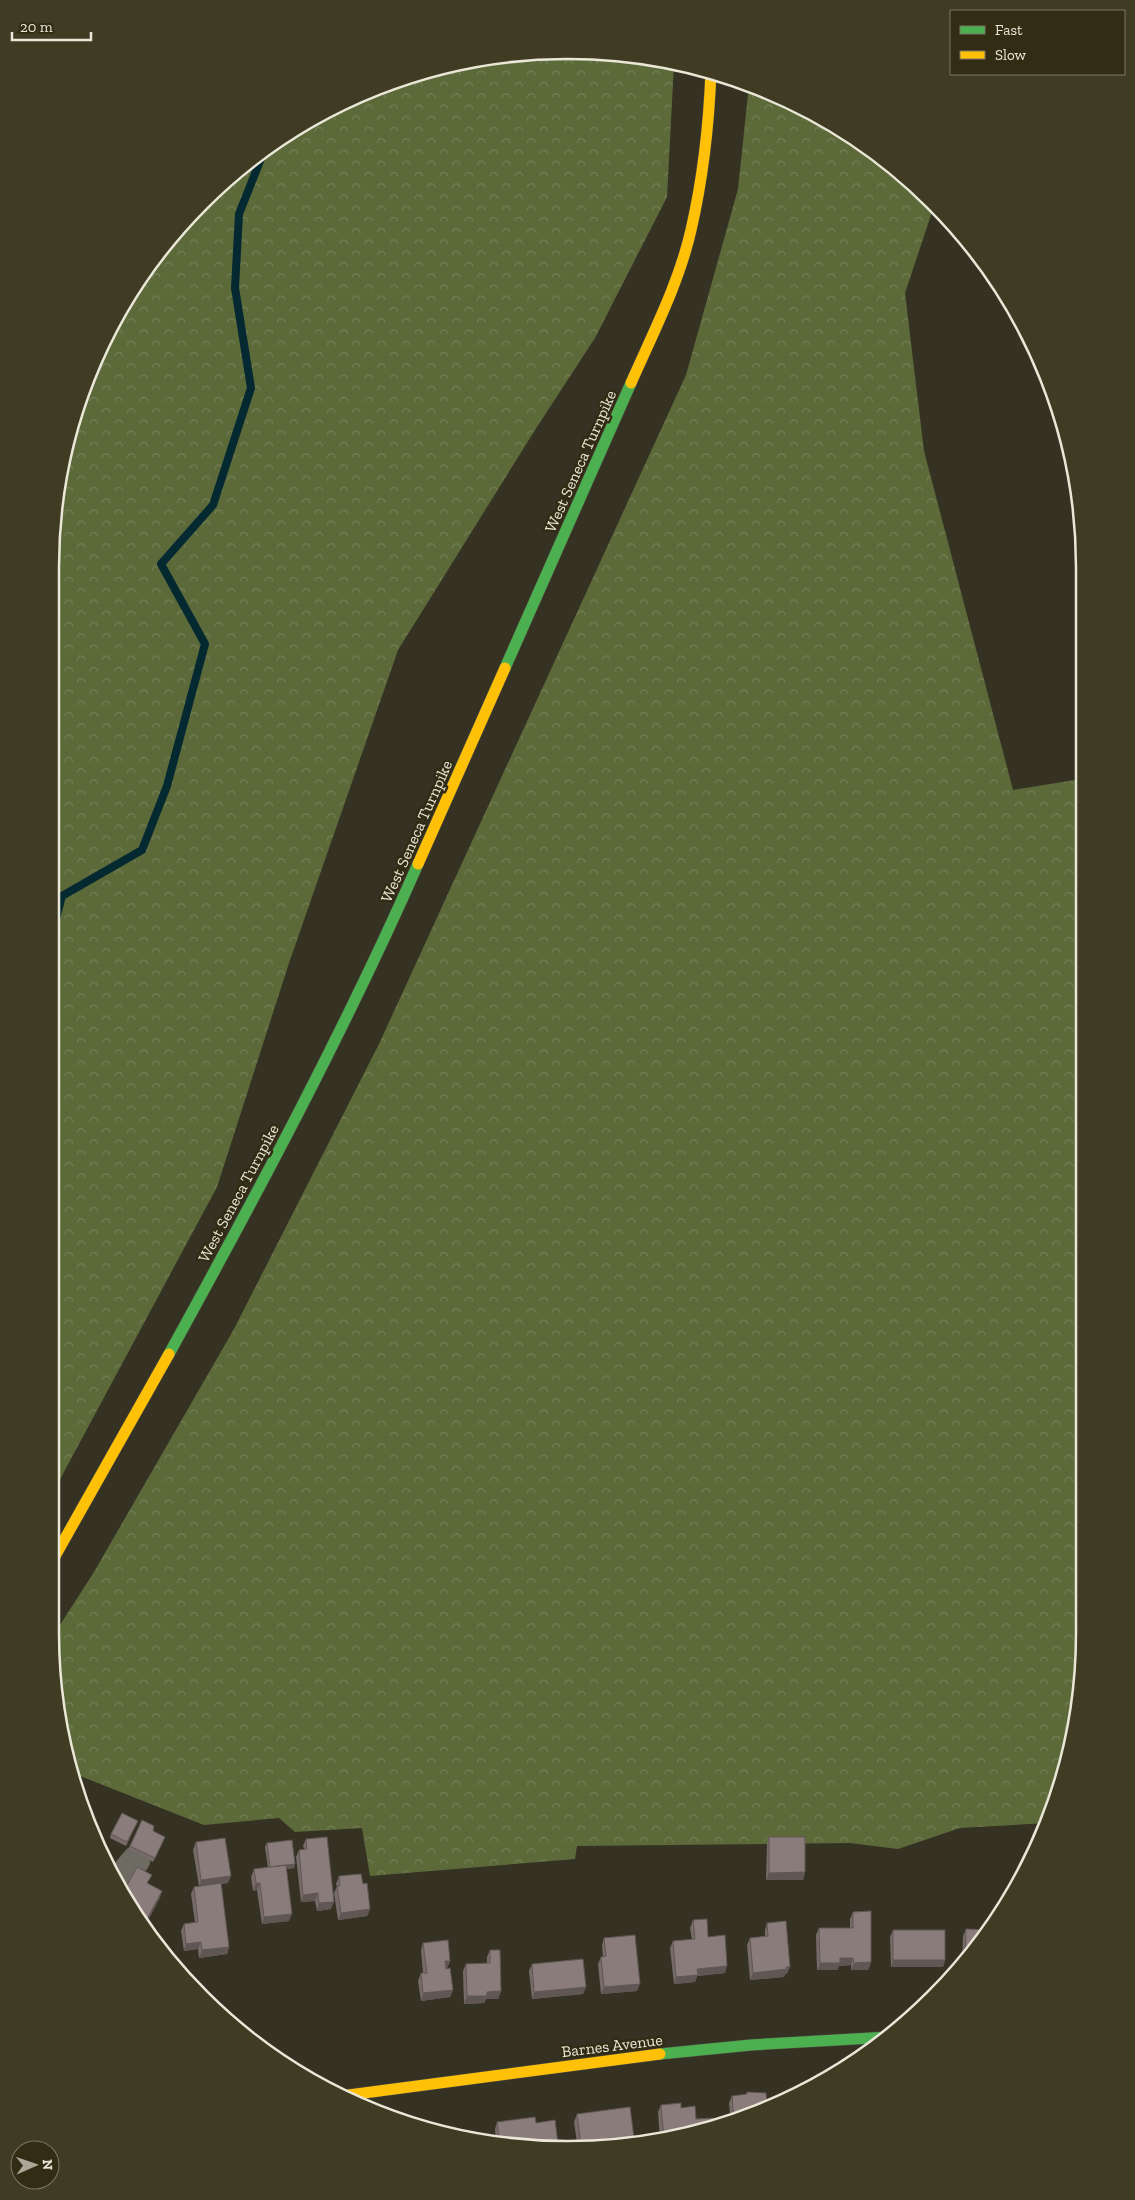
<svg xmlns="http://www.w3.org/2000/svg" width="1135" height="2200" viewBox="0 0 1135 2200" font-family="'Zilla Slab',serif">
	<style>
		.forest { fill: url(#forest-crowns) }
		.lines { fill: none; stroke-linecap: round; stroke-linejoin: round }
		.stream { stroke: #052931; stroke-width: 8 }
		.street-casing { stroke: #514e42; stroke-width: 29 }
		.fast-casing { stroke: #514e42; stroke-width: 12 }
		.slow-casing { stroke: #514e42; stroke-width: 12 }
		.street { stroke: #6e6c62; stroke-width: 28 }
		.fast { stroke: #4caf50; stroke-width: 11 }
		.slow { stroke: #ffc107; stroke-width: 11 }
		.wall { fill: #766b69 }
		.shaded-wall { fill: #605755 }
		.building { fill: #897c7a; stroke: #605755 }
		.labels { text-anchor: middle; stroke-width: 5; stroke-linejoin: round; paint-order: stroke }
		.street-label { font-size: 16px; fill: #eae7d8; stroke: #312c13 }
		.rim { fill: none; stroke: #eae7d8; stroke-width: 2.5 }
	</style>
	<defs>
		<pattern id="forest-crowns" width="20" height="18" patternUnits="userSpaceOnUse" patternTransform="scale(1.25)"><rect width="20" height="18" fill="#5c6a3a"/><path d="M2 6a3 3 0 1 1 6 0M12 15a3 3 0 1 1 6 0" fill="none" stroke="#747f56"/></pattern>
	</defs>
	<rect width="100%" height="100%" fill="#353224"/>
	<path class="forest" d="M 601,51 L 674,63 L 667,197 L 595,338 L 535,430 L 398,650 L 289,963 L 217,1187 L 50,1498 L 51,534 L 68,434 L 103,339 L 157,253 L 226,179 L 309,119 L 401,78 L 500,54 Z
		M 749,85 L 796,103 L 908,178 L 934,206 L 905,293 L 924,451 L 1013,790 L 1081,779 L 1084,1666 L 1067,1766 L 1046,1823 L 960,1828 L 898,1849 L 850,1843 L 577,1846 L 575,1859 L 370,1876 L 362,1828 L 295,1832 L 279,1818 L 204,1825 L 70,1772 L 60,1733 L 51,1639 L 94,1572 L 234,1329 L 379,1044 L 686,375 L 738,189 Z"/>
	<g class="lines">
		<path class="stream" d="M 51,938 L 62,896 L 142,850 L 167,786 L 205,644 L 161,564 L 213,505 L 251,388 L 235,288 L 239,214 L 264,151"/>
		<g class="street-casing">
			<path id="street" d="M 116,1884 L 136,1860"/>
		</g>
		<g class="fast-casing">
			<path id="fast" d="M 505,668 L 631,383
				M 169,1354 C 257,1194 344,1032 418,864
				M 660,2054 L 751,2045 L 889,2037"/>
		</g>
		<g class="slow-casing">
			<path id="slow" d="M 631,383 C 653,333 679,283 691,230 C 703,178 709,124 711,71
				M 418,864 L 505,668
				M 50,1565 L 169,1354
				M 341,2096 L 660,2054"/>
		</g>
		<use href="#street" class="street"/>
		<use href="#fast" class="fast"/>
		<use href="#slow" class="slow"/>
	</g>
	<path class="wall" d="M 138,1821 L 126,1846 L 110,1838 L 111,1834 Z
		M 153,1831 L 165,1837 L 153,1862 L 128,1849 L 130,1846 Z
		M 769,1837 L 805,1872 L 803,1880 L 766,1880 L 767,1844 Z
		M 306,1839 L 331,1909 L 317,1911 L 315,1901 L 301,1902 L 296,1857 L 299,1850 L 304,1849 L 303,1846 Z
		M 196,1842 L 228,1883 L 221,1884 L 229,1947 L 227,1954 L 199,1958 L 198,1949 L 184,1951 L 181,1931 L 184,1924 L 195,1922 L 191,1894 L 194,1887 L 199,1886 L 193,1850 Z
		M 267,1843 L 295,1864 L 294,1868 L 286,1869 L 289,1921 L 262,1924 L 257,1890 L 253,1891 L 251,1877 L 254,1869 L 268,1868 L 265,1847 Z
		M 339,1876 L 363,1884 L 370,1909 L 367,1916 L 338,1920 L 334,1893 L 337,1887 L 336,1884 Z
		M 853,1912 L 871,1962 L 868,1970 L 851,1970 L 851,1965 L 839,1966 L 837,1970 L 817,1970 L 816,1935 L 819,1928 L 850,1928 L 850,1919 Z
		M 693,1920 L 708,1937 L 725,1973 L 697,1976 L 695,1982 L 674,1984 L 670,1948 L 673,1941 L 692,1940 L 690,1928 Z
		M 767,1923 L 787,1974 L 785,1974 L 784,1977 L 750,1980 L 747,1945 L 750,1938 L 765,1936 L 765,1930 Z
		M 966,1929 L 990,1930 L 962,1963 L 963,1936 Z
		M 893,1930 L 945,1960 L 943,1967 L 891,1967 L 890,1937 Z
		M 604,1938 L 637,1991 L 601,1994 L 598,1964 L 601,1957 L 603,1957 L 602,1945 Z
		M 423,1943 L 450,1961 L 447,1968 L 446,1968 L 453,1990 L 450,1997 L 421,2001 L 418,1981 L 421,1973 L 423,1973 L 421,1950 Z
		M 490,1950 L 501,1991 L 498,1999 L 486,1999 L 484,2003 L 464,2004 L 463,1971 L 466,1964 L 487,1963 L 487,1957 Z
		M 532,1964 L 586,1987 L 583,1994 L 532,1999 L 529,1971 Z
		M 747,2092 L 767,2105 L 779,2104 L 731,2123 L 729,2103 L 732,2096 L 746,2094 Z
		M 661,2105 L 681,2108 L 696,2119 L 714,2127 L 660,2140 L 658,2112 Z
		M 577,2114 L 634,2138 L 631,2145 L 578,2149 L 574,2122 Z
		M 497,2122 L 536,2123 L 556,2149 L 496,2143 L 495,2129 Z"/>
	<path class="shaded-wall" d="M 295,1864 L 294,1868 L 269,1872 L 270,1868 Z
		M 805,1872 L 803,1880 L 766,1880 L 769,1873 Z
		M 231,1876 L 228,1883 L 199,1887 L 201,1880 Z
		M 256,1883 L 260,1883 L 257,1890 L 253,1891 Z
		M 162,1891 L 160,1898 L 144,1928 L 144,1925 Z
		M 318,1893 L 315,1901 L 301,1902 L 303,1895 Z
		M 334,1902 L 331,1909 L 317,1911 L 319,1903 Z
		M 370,1909 L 367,1916 L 338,1920 L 341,1913 Z
		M 292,1914 L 289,1921 L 262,1924 L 264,1917 Z
		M 201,1942 L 198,1949 L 184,1951 L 186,1944 Z
		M 229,1947 L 227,1954 L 199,1958 L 202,1950 Z
		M 840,1958 L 853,1958 L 851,1965 L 839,1966 L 837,1970 L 817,1970 L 820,1963 Z
		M 893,1960 L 945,1960 L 943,1967 L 891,1967 Z
		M 445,1961 L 450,1961 L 447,1968 L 442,1968 Z
		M 871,1962 L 868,1970 L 851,1970 L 854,1963 Z
		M 727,1966 L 725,1973 L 697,1976 L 695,1982 L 674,1984 L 676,1977 L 697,1969 Z
		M 786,1967 L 790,1967 L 787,1974 L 785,1974 L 784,1977 L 750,1980 L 753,1973 Z
		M 640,1984 L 637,1991 L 601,1994 L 604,1987 Z
		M 586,1987 L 583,1994 L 532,1999 L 534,1992 Z
		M 453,1990 L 450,1997 L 421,2001 L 423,1993 Z
		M 501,1991 L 498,1999 L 486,1999 L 484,2003 L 464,2004 L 467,1996 L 487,1992 Z
		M 634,2138 L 631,2145 L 625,2146 L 628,2139 Z
		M 611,2141 L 608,2147 L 580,2149 L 581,2145 Z
		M 558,2144 L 556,2149 L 537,2147 L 538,2146 Z"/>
	<path class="building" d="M 122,1813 L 138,1821 L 127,1842 L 111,1834 Z
		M 142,1820 L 154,1826 L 153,1831 L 165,1837 L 155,1858 L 130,1846 Z
		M 327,1837 L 334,1902 L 319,1903 L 318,1893 L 303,1895 L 299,1850 L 307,1849 L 306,1839 Z
		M 769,1837 L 805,1837 L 805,1872 L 769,1873 Z
		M 225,1838 L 231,1876 L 201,1880 L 196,1842 Z
		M 292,1840 L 295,1864 L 270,1867 L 267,1843 Z
		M 286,1865 L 292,1914 L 264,1917 L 260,1883 L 256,1883 L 254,1869 Z
		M 137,1867 L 152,1875 L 147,1883 L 162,1891 L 144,1925 L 140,1923 L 122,1895 Z
		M 361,1874 L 363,1884 L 367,1883 L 370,1909 L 341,1913 L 337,1886 L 340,1886 L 339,1876 Z
		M 221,1883 L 229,1947 L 202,1950 L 201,1942 L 186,1944 L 184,1924 L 198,1922 L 194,1887 Z
		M 871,1911 L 871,1962 L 854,1963 L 853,1958 L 840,1958 L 840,1963 L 820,1963 L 819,1928 L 853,1928 L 853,1912 Z
		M 707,1919 L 708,1937 L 725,1935 L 727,1966 L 697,1969 L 698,1975 L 676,1977 L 673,1941 L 695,1939 L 693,1920 Z
		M 786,1921 L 790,1967 L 786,1967 L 787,1969 L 753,1973 L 750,1938 L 768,1936 L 767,1923 Z
		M 966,1929 L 990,1930 L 966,1958 L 965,1958 Z
		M 893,1930 L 945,1930 L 945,1960 L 893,1960 Z
		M 635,1935 L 640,1984 L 604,1987 L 601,1957 L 606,1956 L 604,1938 Z
		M 448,1940 L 450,1961 L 445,1961 L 446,1969 L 450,1968 L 453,1990 L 423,1993 L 421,1973 L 427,1973 L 423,1943 Z
		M 490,1950 L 500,1950 L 501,1991 L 487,1992 L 487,1996 L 467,1996 L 466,1964 L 490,1963 Z
		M 583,1959 L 586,1987 L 534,1992 L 532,1964 Z
		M 747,2092 L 766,2093 L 767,2105 L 779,2104 L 734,2122 L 732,2096 L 747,2094 Z
		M 681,2103 L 681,2108 L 695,2106 L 696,2119 L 713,2118 L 714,2127 L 664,2139 L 661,2105 Z
		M 630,2107 L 634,2138 L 628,2139 L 629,2146 L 612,2147 L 611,2141 L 581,2145 L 577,2114 Z
		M 535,2117 L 536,2123 L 555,2120 L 558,2144 L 538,2146 L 538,2147 L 500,2143 L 497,2122 Z
		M 437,2131 L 451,2131 L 452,2136 Z"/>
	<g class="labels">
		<g class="street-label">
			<text transform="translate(580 461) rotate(-66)" y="6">West Seneca Turnpike</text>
			<text transform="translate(416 831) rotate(-66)" y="6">West Seneca Turnpike</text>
			<text transform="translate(238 1193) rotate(-62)" y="6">West Seneca Turnpike</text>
			<text transform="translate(612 2045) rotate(-7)" y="6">Barnes Avenue</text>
		</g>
	</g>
	<path d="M0 0H1135V2200H0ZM567 59H568A508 508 0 0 1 1076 567V1633A508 508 0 0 1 568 2141H567A508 508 0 0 1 59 1633V567A508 508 0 0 1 567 59Z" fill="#403b23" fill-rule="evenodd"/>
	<path class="rim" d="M567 59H568A508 508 0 0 1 1076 567V1633A508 508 0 0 1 568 2141H567A508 508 0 0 1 59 1633V567A508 508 0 0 1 567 59Z"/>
	<rect x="950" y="10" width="175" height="65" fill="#312c13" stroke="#7b7762"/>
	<rect x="960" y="26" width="25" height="8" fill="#4caf50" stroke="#7b7762"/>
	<text x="995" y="35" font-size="15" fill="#eae7d8">Fast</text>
	<rect x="960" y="51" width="25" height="8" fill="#ffc107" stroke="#7b7762"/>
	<text x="995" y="60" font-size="15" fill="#eae7d8">Slow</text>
	<g transform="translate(35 2165) rotate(88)"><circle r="24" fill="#312c13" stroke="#7b7762"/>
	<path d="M0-4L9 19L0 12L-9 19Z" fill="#aba899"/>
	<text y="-8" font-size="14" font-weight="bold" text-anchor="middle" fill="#eae7d8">N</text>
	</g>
	<path d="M12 32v8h79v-8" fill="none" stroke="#eae7d8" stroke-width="2.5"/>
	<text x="20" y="32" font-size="15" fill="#eae7d8" stroke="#312c13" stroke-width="4" paint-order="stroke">20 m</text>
</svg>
